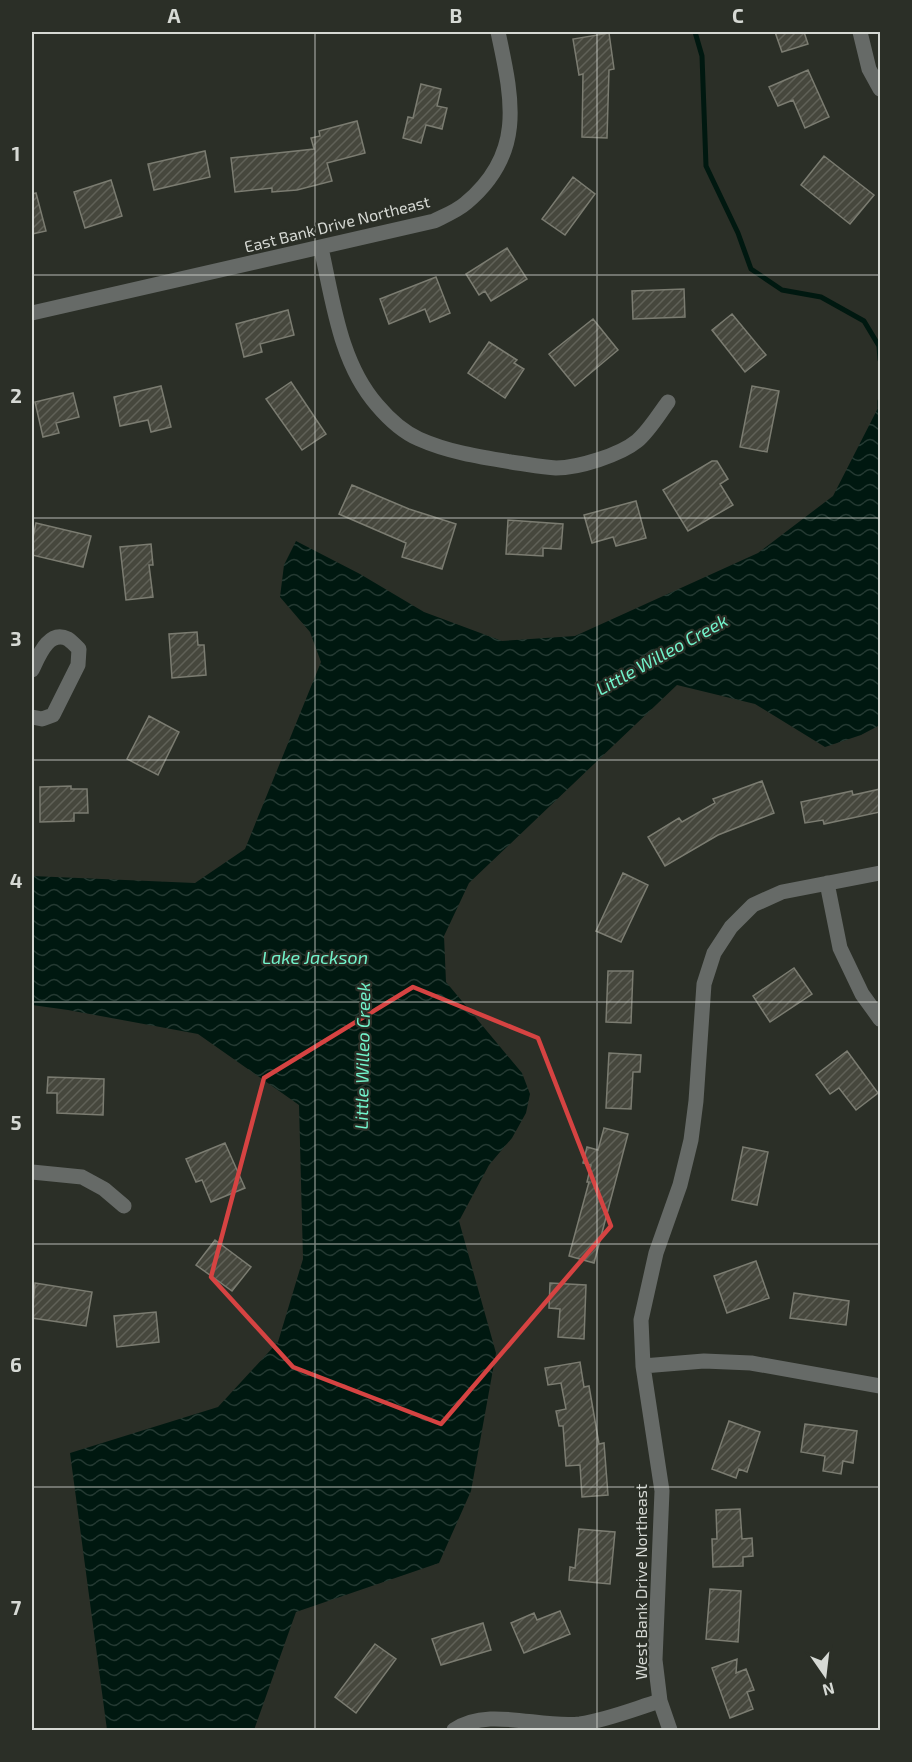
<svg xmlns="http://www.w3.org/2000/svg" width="912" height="1762" viewBox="0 0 912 1762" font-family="'Exo 2',sans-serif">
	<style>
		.water { fill: url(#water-waves) }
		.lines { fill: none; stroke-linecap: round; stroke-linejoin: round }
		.stream { stroke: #001810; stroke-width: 5 }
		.building { fill: url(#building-hatch); stroke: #7b7c71; stroke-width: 1.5 }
		.minor { stroke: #666a67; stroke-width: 15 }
		.marked { fill: none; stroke: #d64342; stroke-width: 4.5; stroke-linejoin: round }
		.grid { fill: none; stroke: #d6d9d4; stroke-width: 1.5; stroke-opacity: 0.55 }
		.labels { text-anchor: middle; stroke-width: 4.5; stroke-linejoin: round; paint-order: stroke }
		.street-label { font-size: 16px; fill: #d6d9d4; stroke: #2b2f27 }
		.water-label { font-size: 18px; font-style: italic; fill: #72f3cb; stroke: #2b2f27 }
		.neatline { fill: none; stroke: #d6d9d4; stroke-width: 2 }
		.grid-label { font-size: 20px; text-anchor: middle; font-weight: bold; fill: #d6d9d4 }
	</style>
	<defs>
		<pattern id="water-waves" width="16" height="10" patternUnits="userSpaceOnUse" patternTransform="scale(1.5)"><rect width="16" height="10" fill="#001810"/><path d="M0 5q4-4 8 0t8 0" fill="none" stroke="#243932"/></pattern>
		<pattern id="building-hatch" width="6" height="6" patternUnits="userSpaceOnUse" patternTransform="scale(1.5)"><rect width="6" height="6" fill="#46473d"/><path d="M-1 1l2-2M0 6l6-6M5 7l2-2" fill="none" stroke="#606158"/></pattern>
	</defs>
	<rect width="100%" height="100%" fill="#2b2f27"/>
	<path class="water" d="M 880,404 L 880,725 L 861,735 L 825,747 L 755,704 L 677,685 L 469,883 L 444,936 L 446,982 L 522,1073 L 530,1094 L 526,1113 L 512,1138 L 489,1165 L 459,1221 L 496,1353 L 471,1491 L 439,1563 L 296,1612 L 254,1730 L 107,1730 L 70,1453 L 218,1407 L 278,1342 L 303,1259 L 299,1105 L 198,1034 L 68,1010 L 32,1005 L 32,876 L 195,883 L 245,849 L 321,662 L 310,632 L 280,597 L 284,565 L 296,541 L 360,574 L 424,612 L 502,641 L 575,636 L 758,553 L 833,496 Z"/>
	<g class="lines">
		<path class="stream" d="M 695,32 L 702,56 L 706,166 L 738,233 L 751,269 L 782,290 L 821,297 L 864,321 L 879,346 L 880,360
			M 880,401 L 880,407"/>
	</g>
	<path class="building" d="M 775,32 L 804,32 L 808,44 L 782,52 Z
		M 609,33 L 614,69 L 609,70 L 607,138 L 582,137 L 583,74 L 579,75 L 573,39 Z
		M 808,70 L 829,117 L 805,128 L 793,100 L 778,106 L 769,87 Z
		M 421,84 L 441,89 L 437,106 L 447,108 L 442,129 L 426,125 L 421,143 L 403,138 L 408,117 L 413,118 Z
		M 357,121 L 365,153 L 327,163 L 332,181 L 297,190 L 272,192 L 272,188 L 235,192 L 231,158 L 314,149 L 311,138 L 320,136 L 319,131 Z
		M 205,151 L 210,177 L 154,190 L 148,164 Z
		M 824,156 L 874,195 L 850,224 L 801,185 Z
		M 573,177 L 595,194 L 565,235 L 542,219 Z
		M 111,180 L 122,216 L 85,228 L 74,192 Z
		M 36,193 L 46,231 L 32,234 L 32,194 Z
		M 507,248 L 527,279 L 491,301 L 485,291 L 479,295 L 466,274 Z
		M 436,277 L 450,313 L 430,322 L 425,309 L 389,324 L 380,299 Z
		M 684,289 L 685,317 L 633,319 L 632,291 Z
		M 288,310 L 294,335 L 260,344 L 262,352 L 244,357 L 236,324 Z
		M 732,314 L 766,355 L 745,372 L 712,330 Z
		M 593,319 L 618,350 L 575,386 L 549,354 Z
		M 489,342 L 517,360 L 514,363 L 524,369 L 505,398 L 468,373 Z
		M 291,382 L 326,434 L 302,450 L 266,399 Z
		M 161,386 L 171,427 L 151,432 L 148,420 L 120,426 L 114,397 Z
		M 752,386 L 779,391 L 767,452 L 740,447 Z
		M 73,393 L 79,417 L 56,423 L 59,433 L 43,437 L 35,402 Z
		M 712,461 L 717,461 L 728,479 L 720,484 L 733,505 L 688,531 L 663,490 Z
		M 352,485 L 409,509 L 456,524 L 442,569 L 402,557 L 406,543 L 339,514 Z
		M 636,501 L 646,538 L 616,546 L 613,537 L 592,543 L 584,515 Z
		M 508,520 L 563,524 L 561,549 L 543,548 L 543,556 L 506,554 Z
		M 36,523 L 91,536 L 83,567 L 32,555 L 32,542 Z
		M 151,544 L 153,565 L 149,565 L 153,597 L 126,600 L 120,547 Z
		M 197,632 L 198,645 L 204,645 L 206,675 L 172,678 L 169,634 Z
		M 149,716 L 179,732 L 158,775 L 127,759 Z
		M 762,781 L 774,813 L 718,835 L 665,866 L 648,837 L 679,818 L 682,822 L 715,803 L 713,799 Z
		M 71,786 L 71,789 L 87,789 L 88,813 L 74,813 L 74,821 L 40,822 L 40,787 Z
		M 880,789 L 880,812 L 824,824 L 823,820 L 805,823 L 801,802 L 852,791 L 853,795 Z
		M 623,873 L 648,885 L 621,942 L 596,931 Z
		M 794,968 L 812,994 L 770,1022 L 753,996 Z
		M 608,971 L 633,971 L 631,1023 L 606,1022 Z
		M 847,1051 L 878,1093 L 856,1110 L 839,1088 L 830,1094 L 816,1075 Z
		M 609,1053 L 641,1055 L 640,1072 L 633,1072 L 631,1109 L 606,1108 Z
		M 48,1077 L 104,1079 L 103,1115 L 57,1113 L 57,1093 L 47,1093 Z
		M 604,1128 L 628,1134 L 594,1263 L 569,1256 L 589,1182 L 587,1182 L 591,1165 L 583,1163 L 587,1147 L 598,1150 Z
		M 225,1143 L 245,1188 L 211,1202 L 202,1180 L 196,1182 L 186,1159 Z
		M 743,1147 L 768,1152 L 757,1205 L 732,1200 Z
		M 215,1240 L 251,1267 L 232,1291 L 196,1265 Z
		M 756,1261 L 769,1298 L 727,1313 L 714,1276 Z
		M 35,1283 L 92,1292 L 86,1326 L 32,1318 Z
		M 550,1283 L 586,1285 L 584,1339 L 558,1337 L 560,1309 L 549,1308 Z
		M 794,1293 L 849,1301 L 846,1325 L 790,1318 Z
		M 156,1312 L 159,1342 L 117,1347 L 114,1316 Z
		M 580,1362 L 584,1387 L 589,1386 L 599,1444 L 604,1443 L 608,1495 L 582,1497 L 580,1465 L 566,1466 L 563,1426 L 559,1426 L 556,1411 L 566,1409 L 561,1383 L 548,1385 L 545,1368 Z
		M 729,1421 L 760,1432 L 747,1472 L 739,1469 L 736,1478 L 712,1469 Z
		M 805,1424 L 857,1431 L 853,1463 L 843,1461 L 841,1474 L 823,1471 L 825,1456 L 801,1452 Z
		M 740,1509 L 742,1539 L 752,1538 L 753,1556 L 743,1557 L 743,1566 L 713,1567 L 712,1539 L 717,1539 L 716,1510 Z
		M 579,1529 L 615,1532 L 610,1584 L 569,1580 L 570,1567 L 575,1568 Z
		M 710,1589 L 741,1591 L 738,1642 L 706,1639 Z
		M 560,1611 L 570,1634 L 524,1653 L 511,1623 L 534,1613 L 537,1620 Z
		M 483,1623 L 491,1650 L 441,1665 L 432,1639 Z
		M 375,1644 L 396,1659 L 356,1713 L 335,1697 Z
		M 737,1659 L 736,1673 L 746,1669 L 754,1690 L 747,1692 L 753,1709 L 730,1718 L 712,1668 Z"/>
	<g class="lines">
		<path class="minor" d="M 860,32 L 869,69 L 880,89
			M 321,248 C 333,301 340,363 377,405 C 388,418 403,432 419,439 C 448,452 480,457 511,462 C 526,464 542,467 556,468 C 578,468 620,455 637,441 C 649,431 659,414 668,402
			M 32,313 L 434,221 C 444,216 457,211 466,203 C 526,153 512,98 498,32
			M 32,670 C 38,658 48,629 68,639 C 71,641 76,646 79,649 L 78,665 L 53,715 L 42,719 L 32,717
			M 827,883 L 840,948 L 862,994 L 880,1019
			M 32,1172 L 82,1177 L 104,1189 L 124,1206
			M 643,1366 L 704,1361 L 751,1363 L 880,1386
			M 454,1730 C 488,1706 540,1729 580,1724 C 607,1720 634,1709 660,1701
			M 670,1730 L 660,1701 L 655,1660 L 662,1491 L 643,1366 L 641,1320 L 656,1253 L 680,1185 L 691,1140 L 696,1101 L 704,984 L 714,953 L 731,927 L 753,905 L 782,892 L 880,873"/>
	</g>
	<path class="marked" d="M 413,987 L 538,1038 L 611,1226 L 441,1424 L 293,1367 L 211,1277 L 264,1078 Z"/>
	<path class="grid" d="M 315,32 L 315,1730M 597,32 L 597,1730M 32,275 L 880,275M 32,518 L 880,518M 32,760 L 880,760M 32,1002 L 880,1002M 32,1244 L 880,1244M 32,1487 L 880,1487"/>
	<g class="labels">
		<g class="street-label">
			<text transform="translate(337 224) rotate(-14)" y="6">East Bank Drive Northeast</text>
			<text transform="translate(641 1582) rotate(-90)" y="6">West Bank Drive Northeast</text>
		</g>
		<g class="water-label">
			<text transform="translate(662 655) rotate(-29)" y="6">Little Willeo Creek</text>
			<text x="315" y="964">Lake Jackson</text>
			<text transform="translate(363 1056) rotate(-89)" y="6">Little Willeo Creek</text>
		</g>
	</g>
	<rect width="912" height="1762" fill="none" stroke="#2b2f27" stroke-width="66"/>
	<g transform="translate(825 1675) rotate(166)" stroke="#2b2f27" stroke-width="4.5" paint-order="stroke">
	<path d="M0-4.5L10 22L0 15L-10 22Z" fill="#d6d9d4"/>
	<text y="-9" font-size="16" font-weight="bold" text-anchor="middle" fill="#d6d9d4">N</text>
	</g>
	<rect x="33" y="33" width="846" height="1696" class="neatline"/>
	<g class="grid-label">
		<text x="174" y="23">A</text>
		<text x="456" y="23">B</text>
		<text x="738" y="23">C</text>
		<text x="16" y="161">1</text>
		<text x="16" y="403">2</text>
		<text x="16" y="646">3</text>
		<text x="16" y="888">4</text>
		<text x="16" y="1130">5</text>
		<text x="16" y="1372">6</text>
		<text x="16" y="1615">7</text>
	</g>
</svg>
